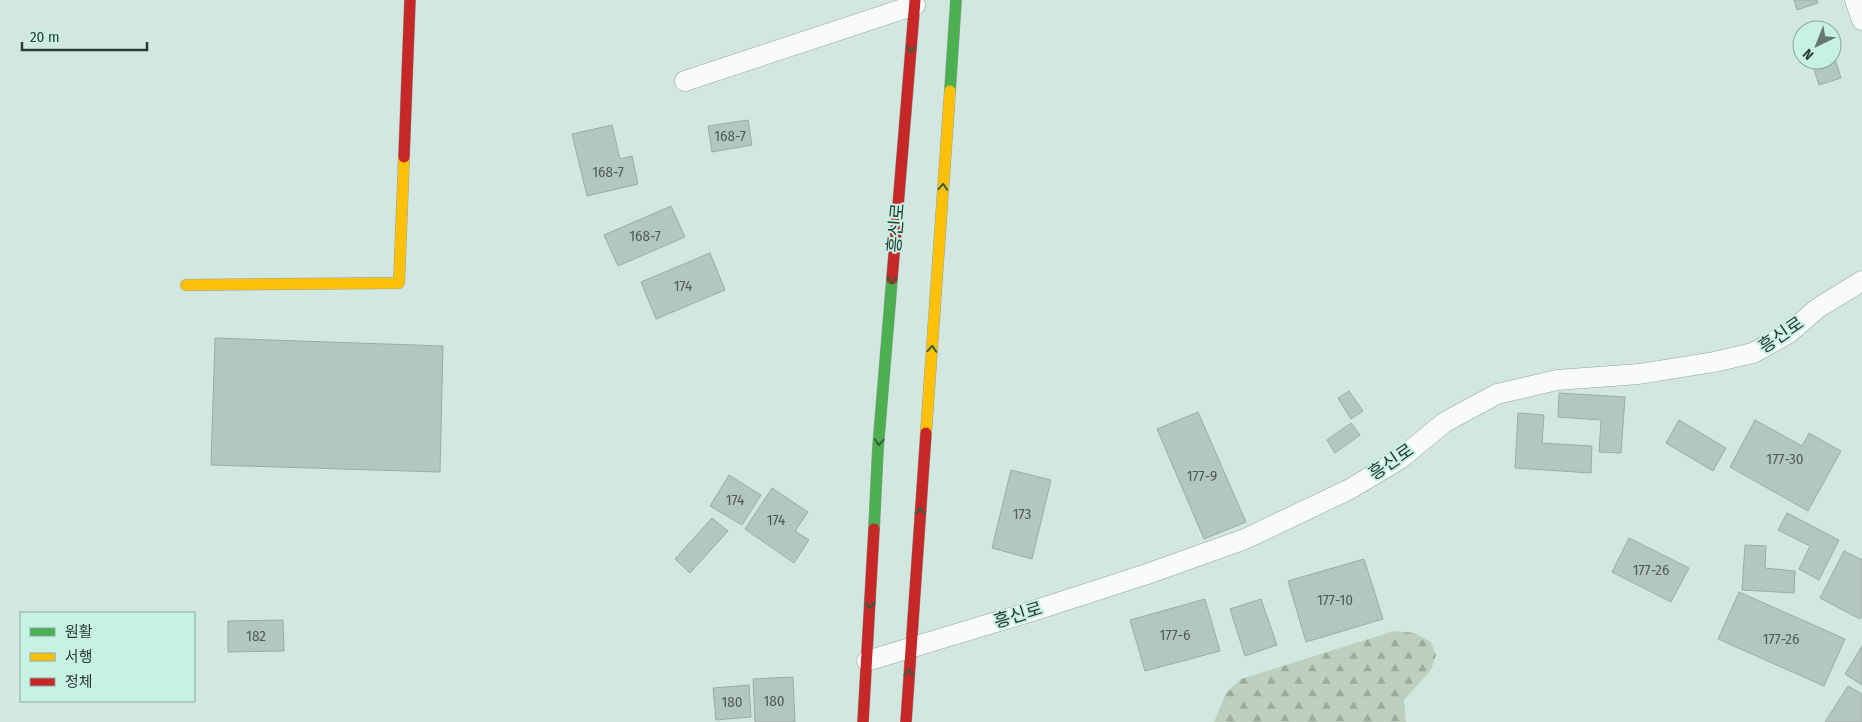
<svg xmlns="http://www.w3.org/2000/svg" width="1862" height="722" viewBox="0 0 1862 722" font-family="'Fira Sans Condensed','Noto Sans KR',sans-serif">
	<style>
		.forest { fill: url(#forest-firs) }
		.building { fill: #b4c7be; stroke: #9caca5 }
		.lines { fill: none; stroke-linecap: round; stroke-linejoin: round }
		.lane-casing { stroke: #92a39e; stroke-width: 21 }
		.fast-casing { stroke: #92a39e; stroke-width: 12 }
		.slow-casing { stroke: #92a39e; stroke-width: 12 }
		.jam-casing { stroke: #92a39e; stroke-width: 12 }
		.lane { stroke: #f8fbfa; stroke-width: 20 }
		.fast { stroke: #4caf50; stroke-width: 11 }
		.slow { stroke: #ffc107; stroke-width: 11 }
		.jam { stroke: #c62828; stroke-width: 11 }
		.oneway { stroke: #355e3e }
		.labels { text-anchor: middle; stroke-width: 4; stroke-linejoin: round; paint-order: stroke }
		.number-label { font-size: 15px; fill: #4d5f58 }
		.street-label { font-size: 18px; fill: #2b3c36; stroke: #c7f1e3 }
	</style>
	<defs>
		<pattern id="forest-firs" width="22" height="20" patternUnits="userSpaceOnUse" patternTransform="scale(1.25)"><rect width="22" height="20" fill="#bdd0be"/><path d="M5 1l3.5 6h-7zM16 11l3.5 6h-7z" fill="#9aaa9b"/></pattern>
	</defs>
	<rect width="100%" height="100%" fill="#d1e7e0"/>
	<path class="forest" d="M 1394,631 L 1414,633 L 1431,642 L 1436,655 L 1431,670 L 1404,700 L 1406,722 L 1214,722 L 1226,693 L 1241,679 Z"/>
	<path class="building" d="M 1794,0 L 1817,0 L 1818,3 L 1797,10 Z
		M 1823,21 L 1826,30 L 1802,30 L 1802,33 L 1800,28 Z
		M 1832,49 L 1841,78 L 1819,85 L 1811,60 L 1832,60 Z
		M 748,120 L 752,145 L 712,152 L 708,126 Z
		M 612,125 L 620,159 L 632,156 L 638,184 L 587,196 L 572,134 Z
		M 671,206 L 685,237 L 618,266 L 604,235 Z
		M 710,253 L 725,290 L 656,319 L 641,282 Z
		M 215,338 L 443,346 L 440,472 L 211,465 Z
		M 1349,391 L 1363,411 L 1351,419 L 1338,398 Z
		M 1559,393 L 1625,397 L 1621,453 L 1599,452 L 1601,420 L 1558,417 Z
		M 1198,412 L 1246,522 L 1204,539 L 1157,429 Z
		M 1518,413 L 1544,415 L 1542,443 L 1592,446 L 1591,473 L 1515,468 Z
		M 1679,420 L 1726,448 L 1713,471 L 1666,443 Z
		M 1755,420 L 1802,446 L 1809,433 L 1841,451 L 1808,511 L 1730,467 Z
		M 1351,423 L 1360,435 L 1335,453 L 1327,440 Z
		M 1011,470 L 1051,480 L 1032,559 L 992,548 Z
		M 729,475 L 761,495 L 742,525 L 710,506 Z
		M 772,488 L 808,512 L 795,531 L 809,540 L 794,563 L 745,529 Z
		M 1787,513 L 1839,540 L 1819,580 L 1799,569 L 1810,546 L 1778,530 Z
		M 712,518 L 728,531 L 690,573 L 675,559 Z
		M 1629,538 L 1689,568 L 1671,602 L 1612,572 Z
		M 1745,545 L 1766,546 L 1765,568 L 1795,571 L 1794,593 L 1742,590 Z
		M 1844,551 L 1862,560 L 1862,615 L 1860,619 L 1820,598 Z
		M 1364,559 L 1383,619 L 1306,642 L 1288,581 Z
		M 1739,592 L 1845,639 L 1824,686 L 1718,639 Z
		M 1205,599 L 1220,651 L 1145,671 L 1130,620 Z
		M 1261,599 L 1277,645 L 1245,656 L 1230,609 Z
		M 283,620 L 284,651 L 228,652 L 228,621 Z
		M 1862,646 L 1862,685 L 1845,674 Z
		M 793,677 L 795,722 L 755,722 L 753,679 Z
		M 749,685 L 751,717 L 716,720 L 713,688 Z
		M 1848,686 L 1862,694 L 1862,722 L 1825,722 Z"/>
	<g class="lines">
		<g class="lane-casing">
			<path id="lane" d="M 1855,0 L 1862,20
				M 685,81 L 915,5
				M 867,661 L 1039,609 L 1147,574 L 1245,539 L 1350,489 L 1400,459 L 1445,422 L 1497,394 L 1557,380 L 1639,374 L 1714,362 L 1753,353 L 1789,333 L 1818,308 L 1862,281"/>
		</g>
		<g class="fast-casing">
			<path id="fast" d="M 950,91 L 956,0
				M 874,529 L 878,448 L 892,279"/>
		</g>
		<g class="slow-casing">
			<path id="slow" d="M 186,285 L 399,283 L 404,157
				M 926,433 L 950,91"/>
		</g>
		<g class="jam-casing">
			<path id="jam" d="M 404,157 L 410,0
				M 892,279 L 915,0
				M 863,722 L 874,529
				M 906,722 L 926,433"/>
		</g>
		<use href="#lane" class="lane"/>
		<use href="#fast" class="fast"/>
		<use href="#slow" class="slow"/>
		<use href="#jam" class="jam"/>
	</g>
	<defs><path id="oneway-chevron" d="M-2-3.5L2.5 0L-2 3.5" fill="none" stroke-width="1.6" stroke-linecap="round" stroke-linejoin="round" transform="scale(1.25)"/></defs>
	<g class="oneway">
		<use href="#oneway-chevron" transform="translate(911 49) rotate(95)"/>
		<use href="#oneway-chevron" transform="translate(943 187) rotate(-86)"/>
		<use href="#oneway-chevron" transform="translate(892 280) rotate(95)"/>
		<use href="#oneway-chevron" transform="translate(932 349) rotate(-86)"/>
		<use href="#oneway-chevron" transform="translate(879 442) rotate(94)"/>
		<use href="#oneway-chevron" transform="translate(920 511) rotate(-86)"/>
		<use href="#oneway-chevron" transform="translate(870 605) rotate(93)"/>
		<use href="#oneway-chevron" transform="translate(909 673) rotate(-86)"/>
	</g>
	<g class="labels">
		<g class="number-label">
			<text x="730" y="141">168-7</text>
			<text x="608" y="177">168-7</text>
			<text x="645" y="241">168-7</text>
			<text x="683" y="291">174</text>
			<text x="1785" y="464">177-30</text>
			<text x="1202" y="481">177-9</text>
			<text x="735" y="505">174</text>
			<text x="1022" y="519">173</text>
			<text x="776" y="525">174</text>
			<text x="1651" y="575">177-26</text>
			<text x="1335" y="605">177-10</text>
			<text x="1175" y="640">177-6</text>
			<text x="256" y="641">182</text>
			<text x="1781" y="644">177-26</text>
			<text x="774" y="706">180</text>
			<text x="732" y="707">180</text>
		</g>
		<g class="street-label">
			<text transform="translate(896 228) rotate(-85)" y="6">흥신로</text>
			<text transform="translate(1781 335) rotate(-34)" y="6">흥신로</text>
			<text transform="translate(1391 462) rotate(-34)" y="6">흥신로</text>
			<text transform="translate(1018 615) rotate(-17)" y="6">흥신로</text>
		</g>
	</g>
	<rect x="20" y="612" width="175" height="90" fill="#c7f1e3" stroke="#89a99e"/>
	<rect x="30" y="628" width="25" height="8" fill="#4caf50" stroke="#89a99e"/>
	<text x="65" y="637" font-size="15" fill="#2b3c36">원활</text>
	<rect x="30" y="653" width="25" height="8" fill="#ffc107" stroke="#89a99e"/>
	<text x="65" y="662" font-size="15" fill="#2b3c36">서행</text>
	<rect x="30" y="678" width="25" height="8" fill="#c62828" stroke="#89a99e"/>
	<text x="65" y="687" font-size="15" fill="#2b3c36">정체</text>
	<g transform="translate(1817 45) rotate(223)"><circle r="24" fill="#c7f1e3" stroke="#89a99e"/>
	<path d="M0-4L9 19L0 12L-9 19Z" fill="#657872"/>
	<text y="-8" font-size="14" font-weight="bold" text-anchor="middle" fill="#2b3c36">N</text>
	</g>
	<path d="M22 42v8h125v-8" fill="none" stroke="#2b3c36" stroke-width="2.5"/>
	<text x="30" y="42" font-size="15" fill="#2b3c36" stroke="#c7f1e3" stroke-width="4" paint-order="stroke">20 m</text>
</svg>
